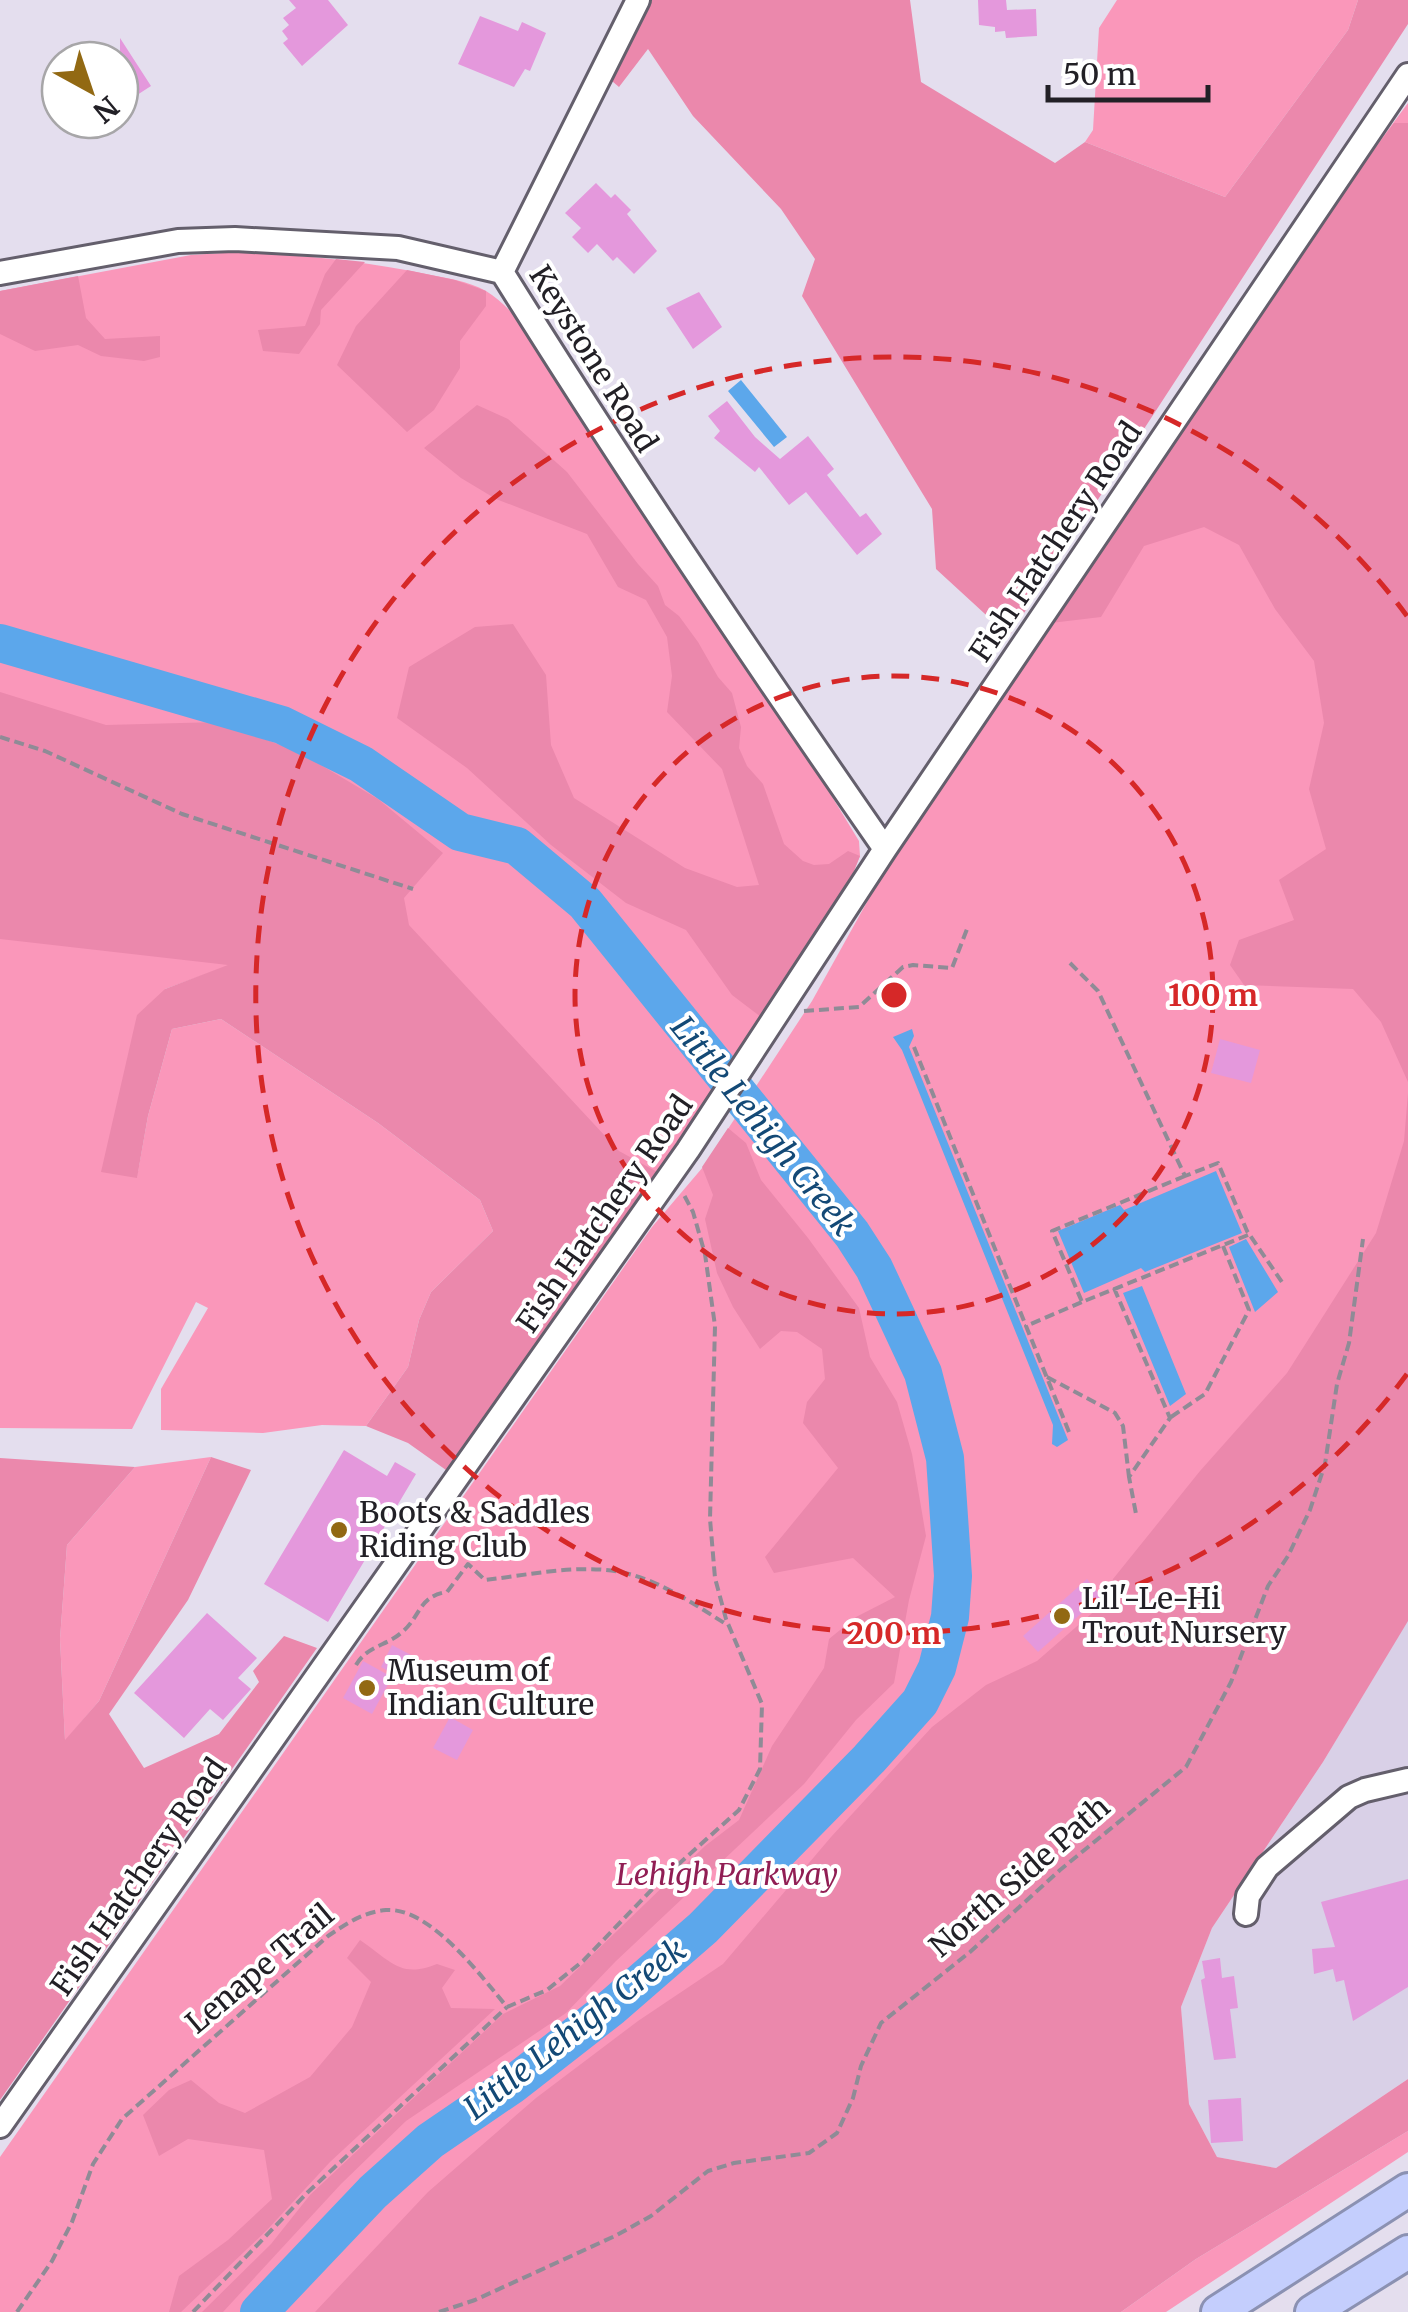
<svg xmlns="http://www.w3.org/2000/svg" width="1408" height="2312" viewBox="0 0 1408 2312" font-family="Merriweather,serif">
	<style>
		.built { fill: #d9d0e7 }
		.green { fill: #fa97ba }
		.forest { fill: #eb88ac }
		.water { fill: #5ca7eb }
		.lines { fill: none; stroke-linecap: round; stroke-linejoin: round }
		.river { stroke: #5ca7eb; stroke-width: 38 }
		.building { fill: #e498dc }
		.minor-casing { stroke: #645f6c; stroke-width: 28 }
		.highway-casing { stroke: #8b91b2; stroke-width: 38 }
		.path { stroke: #8f8b96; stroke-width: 4; stroke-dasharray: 10 5; stroke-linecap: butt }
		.minor { stroke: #fff; stroke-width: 22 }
		.highway { stroke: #c4cefd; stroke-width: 32 }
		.ring { fill: none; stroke: #d62828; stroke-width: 5; stroke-dasharray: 18 12 }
		.poi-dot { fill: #926913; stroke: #fff; stroke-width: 4 }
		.labels { text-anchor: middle; stroke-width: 8; stroke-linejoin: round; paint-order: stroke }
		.street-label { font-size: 30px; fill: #222026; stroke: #fff }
		.poi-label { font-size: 30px; fill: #222026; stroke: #fff; text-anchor: start }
		.park-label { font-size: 30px; font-style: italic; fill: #911e54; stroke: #fff }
		.water-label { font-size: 32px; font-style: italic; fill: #134976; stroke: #fff }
		.centre { fill: #d62828; stroke: #fff; stroke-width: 5 }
		.ring-label { font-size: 30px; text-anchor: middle; font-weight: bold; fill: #d62828; stroke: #fff; stroke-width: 8; stroke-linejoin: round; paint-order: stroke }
	</style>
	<rect width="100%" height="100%" fill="#e4deee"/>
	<path class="built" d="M 1408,1620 L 1408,2079 L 1276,2168 L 1217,2157 L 1189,2104 L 1181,2007 L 1212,1928 L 1323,1762 Z"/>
	<path class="green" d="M 1117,0 L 1358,0 L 1348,30 L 1225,197 L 1085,142 L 1093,130 L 1099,28 Z
		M 1408,103 L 1408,1594 L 983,2312 L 0,2312 L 0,2157 L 652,1227 L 703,1167 L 812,1001 L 897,848 L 1270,290 Z
		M 239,252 C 302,255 364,261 426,274 C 446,278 468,281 486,291 C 501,300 514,315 526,328 L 639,508 L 800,744 L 859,841 L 860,856 L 851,878 L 610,1249 L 231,965 L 165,989 L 137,1177 L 148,1116 L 172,1029 L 221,1019 L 378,1123 L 480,1200 L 493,1231 L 431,1292 L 419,1320 L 408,1367 L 366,1426 L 322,1425 L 263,1433 L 161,1430 L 161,1389 L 208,1308 L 196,1302 L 132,1429 L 0,1428 L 0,291 L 191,255 Z
		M 211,1457 L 99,1701 L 65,1741 L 60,1639 L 67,1545 L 135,1467 Z
		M 1408,2131 L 1408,2152 L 1166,2312 L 1121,2312 L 1196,2259 Z"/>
	<path class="forest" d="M 652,0 L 910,0 L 921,82 L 1055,163 L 1085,142 L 1225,197 L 1348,30 L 1358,0 L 1408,0 L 1408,24 L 1009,636 L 936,569 L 932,509 L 802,296 L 815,259 L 781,209 L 693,116 L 648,49 L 619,87 L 612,81 Z
		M 1394,123 L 1408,123 L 1408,1082 L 1381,1022 L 1353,989 L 1244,985 L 1230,965 L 1239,940 L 1294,920 L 1279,880 L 1326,849 L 1309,789 L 1324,723 L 1314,661 L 1275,609 L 1239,545 L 1204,527 L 1144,546 L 1101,617 L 1051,623 L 1314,231 Z
		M 336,259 L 365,262 L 321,310 L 320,324 L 299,354 L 263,351 L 258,330 L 305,326 L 325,274 Z
		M 407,270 L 455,280 L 486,291 L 486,306 L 460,341 L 460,368 L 434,410 L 407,432 L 337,365 L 356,326 Z
		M 78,276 L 86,318 L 105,339 L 160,336 L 160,357 L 144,361 L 101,356 L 78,345 L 35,351 L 0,334 L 0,291 Z
		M 477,405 L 508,419 L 567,472 L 638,564 L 658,586 L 665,605 L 679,616 L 698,642 L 718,677 L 732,693 L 741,727 L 739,748 L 747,766 L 763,784 L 784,844 L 803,861 L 814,865 L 829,864 L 848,851 L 860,856 L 851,878 L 761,1017 L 732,995 L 686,930 L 626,903 L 551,845 L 467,768 L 397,718 L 409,667 L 475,627 L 513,624 L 546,675 L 551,745 L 574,798 L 685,868 L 737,887 L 759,885 L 722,769 L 667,712 L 672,676 L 667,637 L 646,600 L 618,587 L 587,534 L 496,499 L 461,478 L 424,448 Z
		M 0,692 L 106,725 L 219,722 L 299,752 L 378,799 L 443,853 L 404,898 L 409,925 L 619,1151 L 659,1173 L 462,1457 L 446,1470 L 408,1443 L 366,1426 L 408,1367 L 419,1320 L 431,1292 L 493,1231 L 480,1200 L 378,1123 L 221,1019 L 172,1029 L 148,1116 L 137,1178 L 101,1172 L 137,1015 L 165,989 L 228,965 L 0,939 Z
		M 1408,1093 L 1408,1621 L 1323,1762 L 1212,1928 L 1181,2007 L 1189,2104 L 1217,2157 L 1276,2168 L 1408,2079 L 1408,2131 L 1196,2259 L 1121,2312 L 315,2312 L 428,2192 L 536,2098 L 638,2021 L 723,1964 L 831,1837 L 932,1727 L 986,1685 L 1037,1661 L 1106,1601 L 1113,1579 L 1200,1471 L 1287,1373 L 1376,1233 L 1404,1141 Z
		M 728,1128 L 746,1143 L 761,1180 L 808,1238 L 859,1308 L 870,1357 L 897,1402 L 912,1454 L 926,1536 L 909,1600 L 894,1683 L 856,1720 L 804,1784 L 616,1961 L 566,2013 L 406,2121 L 341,2184 L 223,2312 L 202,2312 L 271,2244 L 310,2195 L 503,2014 L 560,1986 L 705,1846 L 739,1820 L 772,1746 L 824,1668 L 829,1639 L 856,1617 L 895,1597 L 853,1558 L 774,1573 L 765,1557 L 838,1468 L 803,1423 L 807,1402 L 825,1379 L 822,1349 L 797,1332 L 781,1331 L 760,1349 L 733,1307 L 717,1273 L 705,1219 L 713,1195 L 702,1167 Z
		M 211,1457 L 251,1470 L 188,1600 L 109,1714 L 144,1768 L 219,1734 L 259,1682 L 253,1671 L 284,1636 L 317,1648 L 0,2100 L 0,1458 L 135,1467 L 67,1545 L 60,1639 L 65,1740 L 99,1701 Z
		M 360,1940 C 391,1961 400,1979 437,1964 L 455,1970 L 442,1988 L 451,2008 L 495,2009 L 330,2162 L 267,2230 L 181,2312 L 169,2312 L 179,2276 L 228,2240 L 272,2199 L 264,2150 L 188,2139 L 159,2156 L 143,2115 L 169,2090 L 191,2080 L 219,2103 L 245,2113 L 310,2077 L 352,2027 L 371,1982 L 347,1958 Z"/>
	<path class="water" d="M 741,380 L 787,437 L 774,447 L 728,391 Z
		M 912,1029 L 914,1036 L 909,1047 L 1068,1440 L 1057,1447 L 1052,1444 L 1053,1425 L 902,1050 L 893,1037 Z
		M 1216,1171 L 1242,1233 L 1145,1272 L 1141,1268 L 1084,1293 L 1058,1231 L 1120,1205 L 1124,1210 Z
		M 1246,1239 L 1278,1292 L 1255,1312 L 1229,1247 Z
		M 1142,1286 L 1186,1394 L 1170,1406 L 1123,1293 Z"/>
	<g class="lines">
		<path class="river" d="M 0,643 L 282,725 L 361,764 L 460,832 L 517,846 L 585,903 L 852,1234 L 874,1268 L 923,1373 L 945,1458 L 953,1576 L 950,1617 L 937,1668 L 920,1702 L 869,1759 L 703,1928 L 612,2007 L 512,2085 L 430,2141 L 373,2192 L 259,2312"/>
	</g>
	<path class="building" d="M 289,0 L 328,0 L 348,25 L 302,66 L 283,43 L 288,39 L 282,31 L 289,25 L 283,18 L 296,8 Z
		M 978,0 L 1006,0 L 1007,10 L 1036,9 L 1037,36 L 1006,38 L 1005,31 L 995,32 L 995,27 L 979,25 Z
		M 480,16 L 518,31 L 522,22 L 546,33 L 530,71 L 525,69 L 514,87 L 458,64 Z
		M 120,38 L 151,86 L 120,106 Z
		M 596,183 L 611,198 L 615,194 L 631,210 L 627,214 L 657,251 L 634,274 L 617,257 L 613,261 L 597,244 L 588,253 L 572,237 L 581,228 L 565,213 Z
		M 699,292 L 722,327 L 693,349 L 666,308 Z
		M 727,401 L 755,437 L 780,459 L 808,436 L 834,469 L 827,475 L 860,517 L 866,513 L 882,534 L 857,555 L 806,492 L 789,505 L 759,467 L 755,472 L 714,438 L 720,431 L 708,416 Z
		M 1220,1039 L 1260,1050 L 1251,1083 L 1211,1073 Z
		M 344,1450 L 387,1476 L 395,1462 L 416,1474 L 328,1622 L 264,1584 Z
		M 1087,1579 L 1101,1596 L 1038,1652 L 1023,1636 Z
		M 207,1613 L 257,1658 L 238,1678 L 251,1689 L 223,1720 L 210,1709 L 184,1738 L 134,1693 Z
		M 392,1645 L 413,1656 L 401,1678 L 381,1667 Z
		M 363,1661 L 392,1677 L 372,1714 L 343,1698 Z
		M 450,1717 L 473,1730 L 457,1760 L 433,1748 Z
		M 1408,1879 L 1408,1987 L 1353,2021 L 1344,1980 L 1336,1982 L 1333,1969 L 1314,1974 L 1312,1949 L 1335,1947 L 1321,1902 Z
		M 1220,1958 L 1222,1978 L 1234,1976 L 1238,2008 L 1230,2009 L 1236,2058 L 1214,2060 L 1201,1980 L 1205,1978 L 1202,1961 Z
		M 1241,2098 L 1243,2141 L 1211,2143 L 1208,2100 Z"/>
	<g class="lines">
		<g class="minor-casing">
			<path id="minor" d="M 502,272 L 638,0
				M 0,273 L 178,241 L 235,239 L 398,248 L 502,272 C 624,468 753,659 885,849
				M 1246,1914 L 1248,1896 L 1267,1867 L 1349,1797 L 1365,1790 L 1408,1780
				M 0,2126 L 688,1150 L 885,849 L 1408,75"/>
		</g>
		<g class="highway-casing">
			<path id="highway" d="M 1218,2312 L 1408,2190
				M 1312,2312 L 1408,2252"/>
		</g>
		<path class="path" d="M 0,737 L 45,751 L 182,814 L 413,889
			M 1070,963 L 1098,991 L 1185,1176 L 1218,1163 L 1247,1231 L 1282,1282
			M 804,1011 L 859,1007 L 903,967 L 913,965 L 952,968 L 967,929
			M 914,1047 L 1026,1326
			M 1185,1176 L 1052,1231 L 1082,1302 L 1248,1235
			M 1114,1288 L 1170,1418 L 1129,1477 L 1136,1514
			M 1047,1377 L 1115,1413 L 1123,1426 L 1129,1477
			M 1171,1417 L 1205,1394 L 1249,1310 L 1223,1246
			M 1069,1432 L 1026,1326 L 1082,1302
			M 356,1665 C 367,1646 386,1646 401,1633 C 421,1617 418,1596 447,1592 L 468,1564 L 485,1580 C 529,1575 581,1563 625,1573 C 663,1582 697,1606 729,1626
			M 17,2312 L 52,2261 L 72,2222 L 93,2164 L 122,2119 L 328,1936 C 346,1924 363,1912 386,1910 C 430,1907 481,1976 507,2007 L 547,1990 L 583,1961 L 662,1879 L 739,1810 L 760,1769 L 762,1704 L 726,1619 L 715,1578 L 710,1519 L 715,1326 L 705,1254 L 693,1212 L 684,1195
			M 193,2312 L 308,2192 L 507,2007
			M 439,2312 L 475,2300 L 615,2236 L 651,2216 L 708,2171 L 734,2163 L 809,2153 L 837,2133 L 853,2098 L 861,2066 L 881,2023 L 970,1952 L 1060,1870 L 1186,1767 L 1231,1682 L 1268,1586 L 1288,1556 L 1310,1510 L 1325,1464 L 1337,1384 L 1349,1343 L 1363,1239"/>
		<use href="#minor" class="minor"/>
		<use href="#highway" class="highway"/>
	</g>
	<g class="ring">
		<circle cx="894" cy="995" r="319"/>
		<path d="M1407 1374A638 638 0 1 1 1407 616"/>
	</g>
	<g class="poi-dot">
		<circle cx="339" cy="1530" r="10"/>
		<circle cx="1062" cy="1616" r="10"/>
		<circle cx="367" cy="1688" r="10"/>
	</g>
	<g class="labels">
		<g class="street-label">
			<text transform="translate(593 359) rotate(58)" y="10">Keystone Road</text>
			<text transform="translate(1056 542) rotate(-56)" y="10">Fish Hatchery Road</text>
			<text transform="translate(605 1214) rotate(-55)" y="10">Fish Hatchery Road</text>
			<text transform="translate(139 1877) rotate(-55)" y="10">Fish Hatchery Road</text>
			<text transform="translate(1020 1877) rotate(-41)" y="10">North Side Path</text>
			<text transform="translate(260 1969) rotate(-40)" y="10">Lenape Trail</text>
		</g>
		<g class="poi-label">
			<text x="359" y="1523">Boots &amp; Saddles<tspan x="359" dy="34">Riding Club</tspan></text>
			<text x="1082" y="1609">Lil'-Le-Hi<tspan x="1082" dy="34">Trout Nursery</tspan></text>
			<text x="387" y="1681">Museum of<tspan x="387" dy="34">Indian Culture</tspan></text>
		</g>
		<g class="park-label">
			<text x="727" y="1885">Lehigh Parkway</text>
		</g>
		<g class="water-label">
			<text transform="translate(763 1126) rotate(51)" y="11">Little Lehigh Creek</text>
			<text transform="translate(575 2029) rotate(-38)" y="11">Little Lehigh Creek</text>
		</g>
	</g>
	<circle cx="894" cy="995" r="15" class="centre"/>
	<g class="ring-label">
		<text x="1213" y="1006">100 m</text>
		<text x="894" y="1644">200 m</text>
	</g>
	<g transform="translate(90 90) rotate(140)"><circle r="48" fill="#ffffff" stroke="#a7a6a8" stroke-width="2.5"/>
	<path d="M0-8L18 38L0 25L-18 38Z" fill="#926913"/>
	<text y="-15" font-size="28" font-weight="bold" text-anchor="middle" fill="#222026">N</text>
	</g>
	<path d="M1048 85v15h160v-15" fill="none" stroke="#222026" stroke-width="5"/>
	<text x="1063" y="85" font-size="30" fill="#222026" stroke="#ffffff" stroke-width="8" paint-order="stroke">50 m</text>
</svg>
